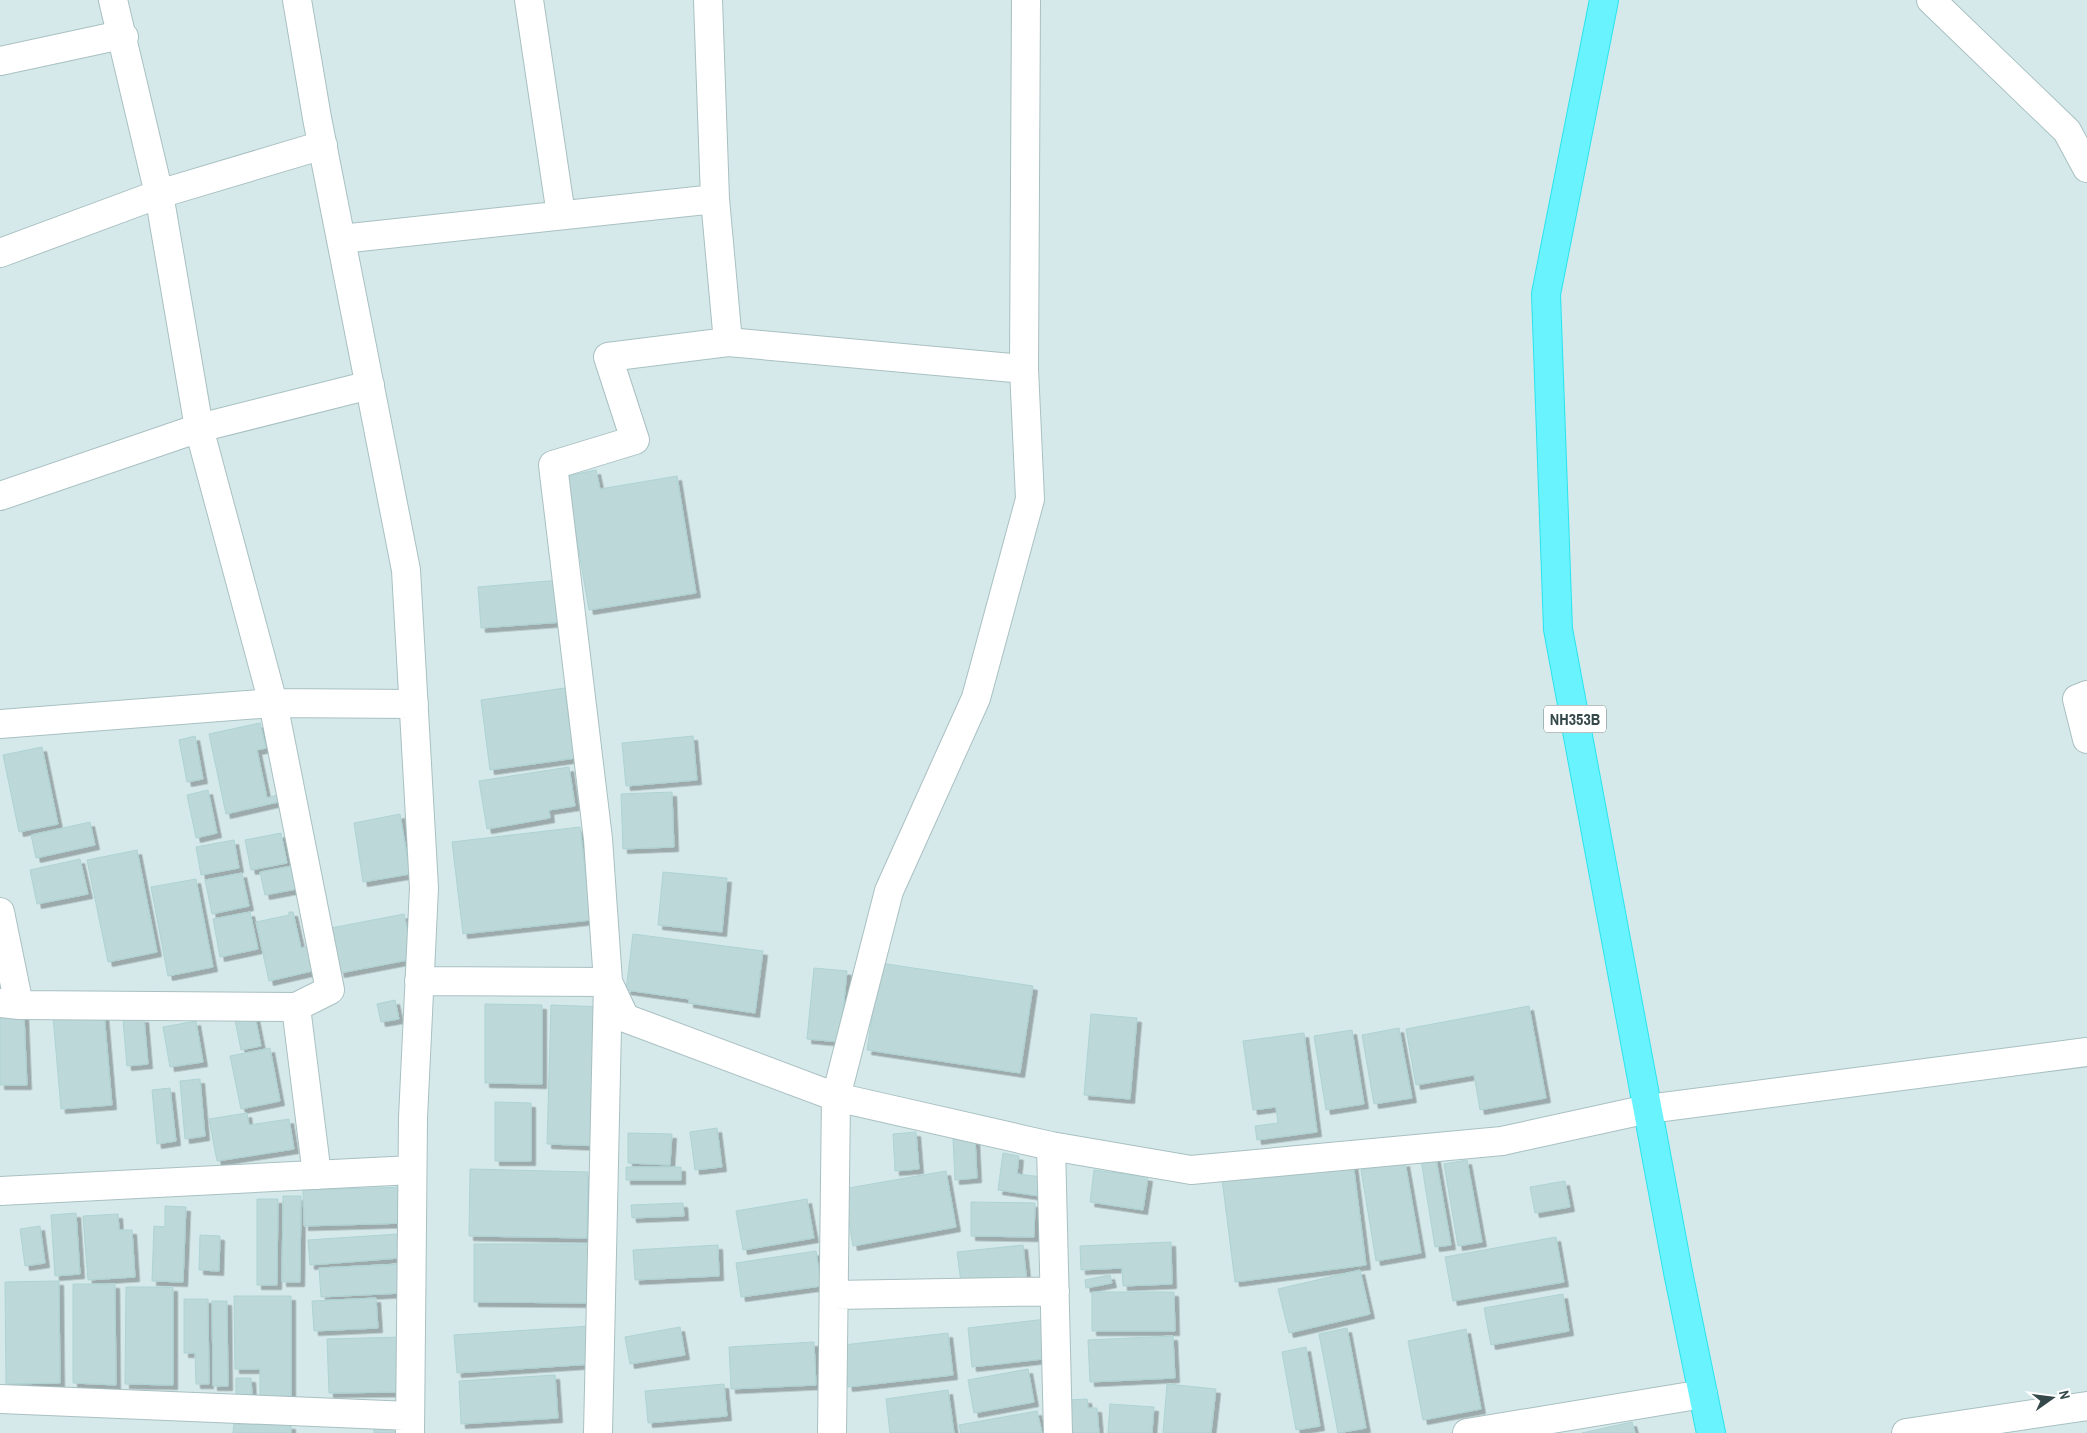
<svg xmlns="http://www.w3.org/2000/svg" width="2087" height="1433" viewBox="0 0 2087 1433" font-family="'Archivo Narrow',sans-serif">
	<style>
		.residential { fill: #d5e8ea }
		.building { fill: #bcd8d8; stroke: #aed3d4; filter: url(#shadow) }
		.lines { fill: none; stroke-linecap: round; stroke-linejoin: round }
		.minor-casing { stroke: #a9c0c2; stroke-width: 30 }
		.highway-casing { stroke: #2ae4ed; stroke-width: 30 }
		.minor { stroke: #fff; stroke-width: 28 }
		.highway { stroke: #69f3ff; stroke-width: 28 }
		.labels { text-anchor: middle; stroke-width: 4; stroke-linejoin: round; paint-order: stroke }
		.shield { fill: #fff; stroke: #728080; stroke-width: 1 }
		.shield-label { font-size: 16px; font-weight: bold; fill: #36494a }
	</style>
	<defs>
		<filter id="shadow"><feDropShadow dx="4.5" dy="4.5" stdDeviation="0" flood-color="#0004"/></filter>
	</defs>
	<rect width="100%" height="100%" fill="#e8f4f5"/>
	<path class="residential" d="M 0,0 L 2087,0 L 2087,1433 L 0,1433 Z"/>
	<path class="building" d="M 596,470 L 600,489 L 677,476 L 696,593 L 589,610 L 566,476 Z
		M 560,580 L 563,622 L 481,628 L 478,587 Z
		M 565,688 L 570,728 L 579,727 L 583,757 L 490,770 L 481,700 Z
		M 260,723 L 266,748 L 257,750 L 267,798 L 277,795 L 278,802 L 226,814 L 209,734 Z
		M 195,736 L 203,779 L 187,782 L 179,740 Z
		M 693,736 L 697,780 L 626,786 L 622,743 Z
		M 42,747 L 58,824 L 19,832 L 3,755 Z
		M 569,767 L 575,806 L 549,810 L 550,818 L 487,829 L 479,781 Z
		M 208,790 L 217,833 L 196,838 L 187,795 Z
		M 672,792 L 674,847 L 623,849 L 621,794 Z
		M 400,814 L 410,874 L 363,882 L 354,823 Z
		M 90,822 L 95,845 L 36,858 L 31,835 Z
		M 580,827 L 591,920 L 463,934 L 452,842 Z
		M 281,833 L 287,863 L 251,870 L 245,840 Z
		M 234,840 L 239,868 L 201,875 L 196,847 Z
		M 137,850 L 157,952 L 108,962 L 87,860 Z
		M 80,859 L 88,894 L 37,904 L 30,870 Z
		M 297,865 L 302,888 L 265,895 L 260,872 Z
		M 663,872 L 727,878 L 722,932 L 658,925 Z
		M 242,873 L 249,906 L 212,914 L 205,880 Z
		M 196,879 L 213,967 L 168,976 L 151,887 Z
		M 250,912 L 258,949 L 220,957 L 213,919 Z
		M 289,912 L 293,912 L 301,948 L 319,944 L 325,968 L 269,981 L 256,922 L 289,915 Z
		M 404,914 L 413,959 L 340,973 L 331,928 Z
		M 633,934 L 763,951 L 755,1013 L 689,1003 L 689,999 L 626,990 Z
		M 880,963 L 1033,986 L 1020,1073 L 867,1050 Z
		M 814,968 L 847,971 L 840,1042 L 807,1039 Z
		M 395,1000 L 399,1019 L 381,1022 L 377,1004 Z
		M 485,1004 L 542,1005 L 542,1084 L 485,1083 Z
		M 551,1005 L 605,1007 L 601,1146 L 547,1144 Z
		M 1529,1006 L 1546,1098 L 1480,1110 L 1474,1075 L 1416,1085 L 1406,1029 Z
		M 254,1011 L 261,1046 L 241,1050 L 234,1015 Z
		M 104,1013 L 112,1105 L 61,1109 L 53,1017 Z
		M 24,1014 L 27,1085 L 0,1085 L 0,1015 Z
		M 1091,1014 L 1137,1018 L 1130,1099 L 1084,1095 Z
		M 144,1018 L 148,1064 L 127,1066 L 123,1020 Z
		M 196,1021 L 203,1062 L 170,1067 L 163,1027 Z
		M 1399,1028 L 1412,1098 L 1374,1104 L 1362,1035 Z
		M 1352,1030 L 1364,1104 L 1326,1110 L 1314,1036 Z
		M 1304,1033 L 1317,1132 L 1257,1140 L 1255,1126 L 1278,1123 L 1276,1107 L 1253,1110 L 1243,1041 Z
		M 270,1048 L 280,1101 L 241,1109 L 230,1056 Z
		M 200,1079 L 205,1136 L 185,1139 L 180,1081 Z
		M 170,1088 L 176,1141 L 157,1144 L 152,1090 Z
		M 495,1102 L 531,1103 L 531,1161 L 495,1161 Z
		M 247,1113 L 249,1125 L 289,1119 L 294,1149 L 217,1161 L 209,1119 Z
		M 717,1128 L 722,1167 L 695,1170 L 690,1132 Z
		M 916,1132 L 919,1169 L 895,1171 L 893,1134 Z
		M 628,1133 L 672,1134 L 670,1165 L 628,1163 Z
		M 975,1138 L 977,1178 L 955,1180 L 953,1139 Z
		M 1003,1153 L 1019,1156 L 1017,1174 L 1042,1177 L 1039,1196 L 998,1190 Z
		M 1435,1153 L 1451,1245 L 1435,1247 L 1420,1154 Z
		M 1467,1160 L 1482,1242 L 1458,1246 L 1444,1164 Z
		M 1353,1162 L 1366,1265 L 1235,1282 L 1222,1179 Z
		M 1405,1162 L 1421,1253 L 1376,1261 L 1361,1170 Z
		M 626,1167 L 681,1167 L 681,1180 L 626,1180 Z
		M 470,1169 L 588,1172 L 587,1238 L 469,1236 Z
		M 1094,1170 L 1148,1177 L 1143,1210 L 1090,1202 Z
		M 946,1171 L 956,1227 L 853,1246 L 843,1189 Z
		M 1565,1181 L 1570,1207 L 1535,1213 L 1530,1187 Z
		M 407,1187 L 408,1223 L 304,1226 L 303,1190 Z
		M 283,1196 L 301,1196 L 300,1282 L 282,1282 Z
		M 257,1199 L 278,1199 L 277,1285 L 257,1285 Z
		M 807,1199 L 814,1238 L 743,1250 L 736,1211 Z
		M 971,1202 L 1035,1203 L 1034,1237 L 971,1236 Z
		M 683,1203 L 684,1216 L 632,1218 L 631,1205 Z
		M 165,1206 L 186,1207 L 183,1282 L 152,1281 L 154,1226 L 165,1227 Z
		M 76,1213 L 80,1274 L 55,1276 L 51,1215 Z
		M 118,1214 L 119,1230 L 132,1230 L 135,1277 L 88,1280 L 83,1216 Z
		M 40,1226 L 45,1263 L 25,1266 L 20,1229 Z
		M 398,1234 L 400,1258 L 310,1265 L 308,1240 Z
		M 200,1235 L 220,1236 L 219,1271 L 199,1270 Z
		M 1556,1237 L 1564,1282 L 1453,1301 L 1445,1257 Z
		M 1171,1242 L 1172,1284 L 1123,1286 L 1122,1268 L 1081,1270 L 1080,1246 Z
		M 474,1244 L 594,1244 L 594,1303 L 474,1302 Z
		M 718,1245 L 719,1276 L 635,1280 L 633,1250 Z
		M 1023,1245 L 1027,1283 L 962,1290 L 957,1252 Z
		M 816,1251 L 821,1286 L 741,1297 L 736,1263 Z
		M 401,1264 L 403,1293 L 321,1297 L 319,1268 Z
		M 1360,1270 L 1370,1314 L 1289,1333 L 1278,1289 Z
		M 1110,1275 L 1112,1283 L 1086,1288 L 1085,1280 Z
		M 59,1281 L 60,1383 L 6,1384 L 5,1282 Z
		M 73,1284 L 115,1284 L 116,1385 L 73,1383 Z
		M 126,1287 L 173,1287 L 173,1385 L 125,1384 Z
		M 1092,1292 L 1174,1292 L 1175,1331 L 1092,1331 Z
		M 1563,1294 L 1569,1331 L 1491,1345 L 1484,1308 Z
		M 234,1296 L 291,1296 L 291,1396 L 260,1397 L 260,1369 L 235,1369 Z
		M 376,1298 L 378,1328 L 314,1331 L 312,1301 Z
		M 184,1299 L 208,1299 L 209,1384 L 196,1384 L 195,1353 L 184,1353 Z
		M 212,1301 L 227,1301 L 228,1386 L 213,1386 Z
		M 1047,1319 L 1052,1358 L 972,1367 L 968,1328 Z
		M 590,1326 L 593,1364 L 457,1373 L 454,1335 Z
		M 680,1327 L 685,1355 L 630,1364 L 625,1337 Z
		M 1347,1328 L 1366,1428 L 1338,1433 L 1319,1334 Z
		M 1466,1329 L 1481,1409 L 1423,1420 L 1408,1341 Z
		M 948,1333 L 953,1375 L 848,1387 L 843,1345 Z
		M 1173,1336 L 1175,1378 L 1090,1382 L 1088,1340 Z
		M 404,1337 L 405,1392 L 329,1393 L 327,1339 Z
		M 814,1342 L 816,1385 L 731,1389 L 729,1347 Z
		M 1306,1347 L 1320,1426 L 1296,1430 L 1282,1352 Z
		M 1028,1369 L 1034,1402 L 974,1413 L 968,1380 Z
		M 555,1375 L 558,1418 L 461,1424 L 459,1381 Z
		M 236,1378 L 251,1378 L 252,1394 L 236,1395 Z
		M 724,1384 L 727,1416 L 648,1423 L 645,1391 Z
		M 1167,1384 L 1216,1389 L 1211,1433 L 1163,1433 Z
		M 948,1390 L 954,1433 L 890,1433 L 886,1399 Z
		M 1087,1399 L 1088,1408 L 1097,1408 L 1099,1433 L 1070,1433 L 1068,1400 Z
		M 1110,1404 L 1154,1407 L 1152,1433 L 1108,1433 Z
		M 1037,1411 L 1042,1433 L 961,1433 L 959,1425 Z
		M 405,1421 L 406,1433 L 374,1433 L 374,1422 Z
		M 1632,1422 L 1635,1433 L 1582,1433 Z
		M 234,1424 L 291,1425 L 291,1433 L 233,1433 Z"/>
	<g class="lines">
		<g class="minor-casing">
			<path id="minor" d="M 297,0 L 317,118 L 406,570 L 424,888 L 413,1118 L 410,1433
				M 529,0 L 561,215
				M 1931,0 L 2067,131 L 2087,168
				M 0,61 L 121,35 L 124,37
				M 715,199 L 728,342 L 1024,369 L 1026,0
				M 341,239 L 715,199 L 708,0
				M 0,253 L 159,194 L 323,145
				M 370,385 L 199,428 L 273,703 L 414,704
				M 0,496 L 199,428 L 159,194 L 113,0
				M 2087,695 L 2077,699 L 2087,739
				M 0,724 L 273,703 L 330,990 L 296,1007 L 19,1005
				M 0,912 L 19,1005 L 0,1003
				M 419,981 L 608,982 L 625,1018 L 836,1097 L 1051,1146
				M 296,1007 L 317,1175
				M 0,1191 L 412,1170
				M 834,1295 L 1055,1291
				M 0,1399 L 410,1416
				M 598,1433 L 608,982 L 598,839 L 553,465 L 635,440 L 608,357 L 728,342
				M 832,1433 L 836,1097 L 889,891 L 976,698 L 1030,499 L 1024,369
				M 1058,1433 L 1051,1146 L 1191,1170 L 1502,1141 L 1648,1109 L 2087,1052
				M 1467,1433 L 1703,1394
				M 1906,1433 L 2087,1406"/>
		</g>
		<g class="highway-casing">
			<path id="highway" d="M 1604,0 L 1546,294 L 1558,629 L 1678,1272 L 1711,1433"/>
		</g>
		<use href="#minor" class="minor"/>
		<use href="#highway" class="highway"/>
	</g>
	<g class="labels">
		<rect class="shield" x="1544" y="705.5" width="62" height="27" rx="4"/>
		<g class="shield-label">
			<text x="1575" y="725">NH353B</text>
		</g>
	</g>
	<g transform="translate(2052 1398) rotate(76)" stroke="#ffffff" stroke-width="4" paint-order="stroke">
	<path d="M0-4L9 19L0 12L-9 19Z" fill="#36494a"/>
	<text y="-8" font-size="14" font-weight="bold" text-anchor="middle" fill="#36494a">N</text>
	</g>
</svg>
